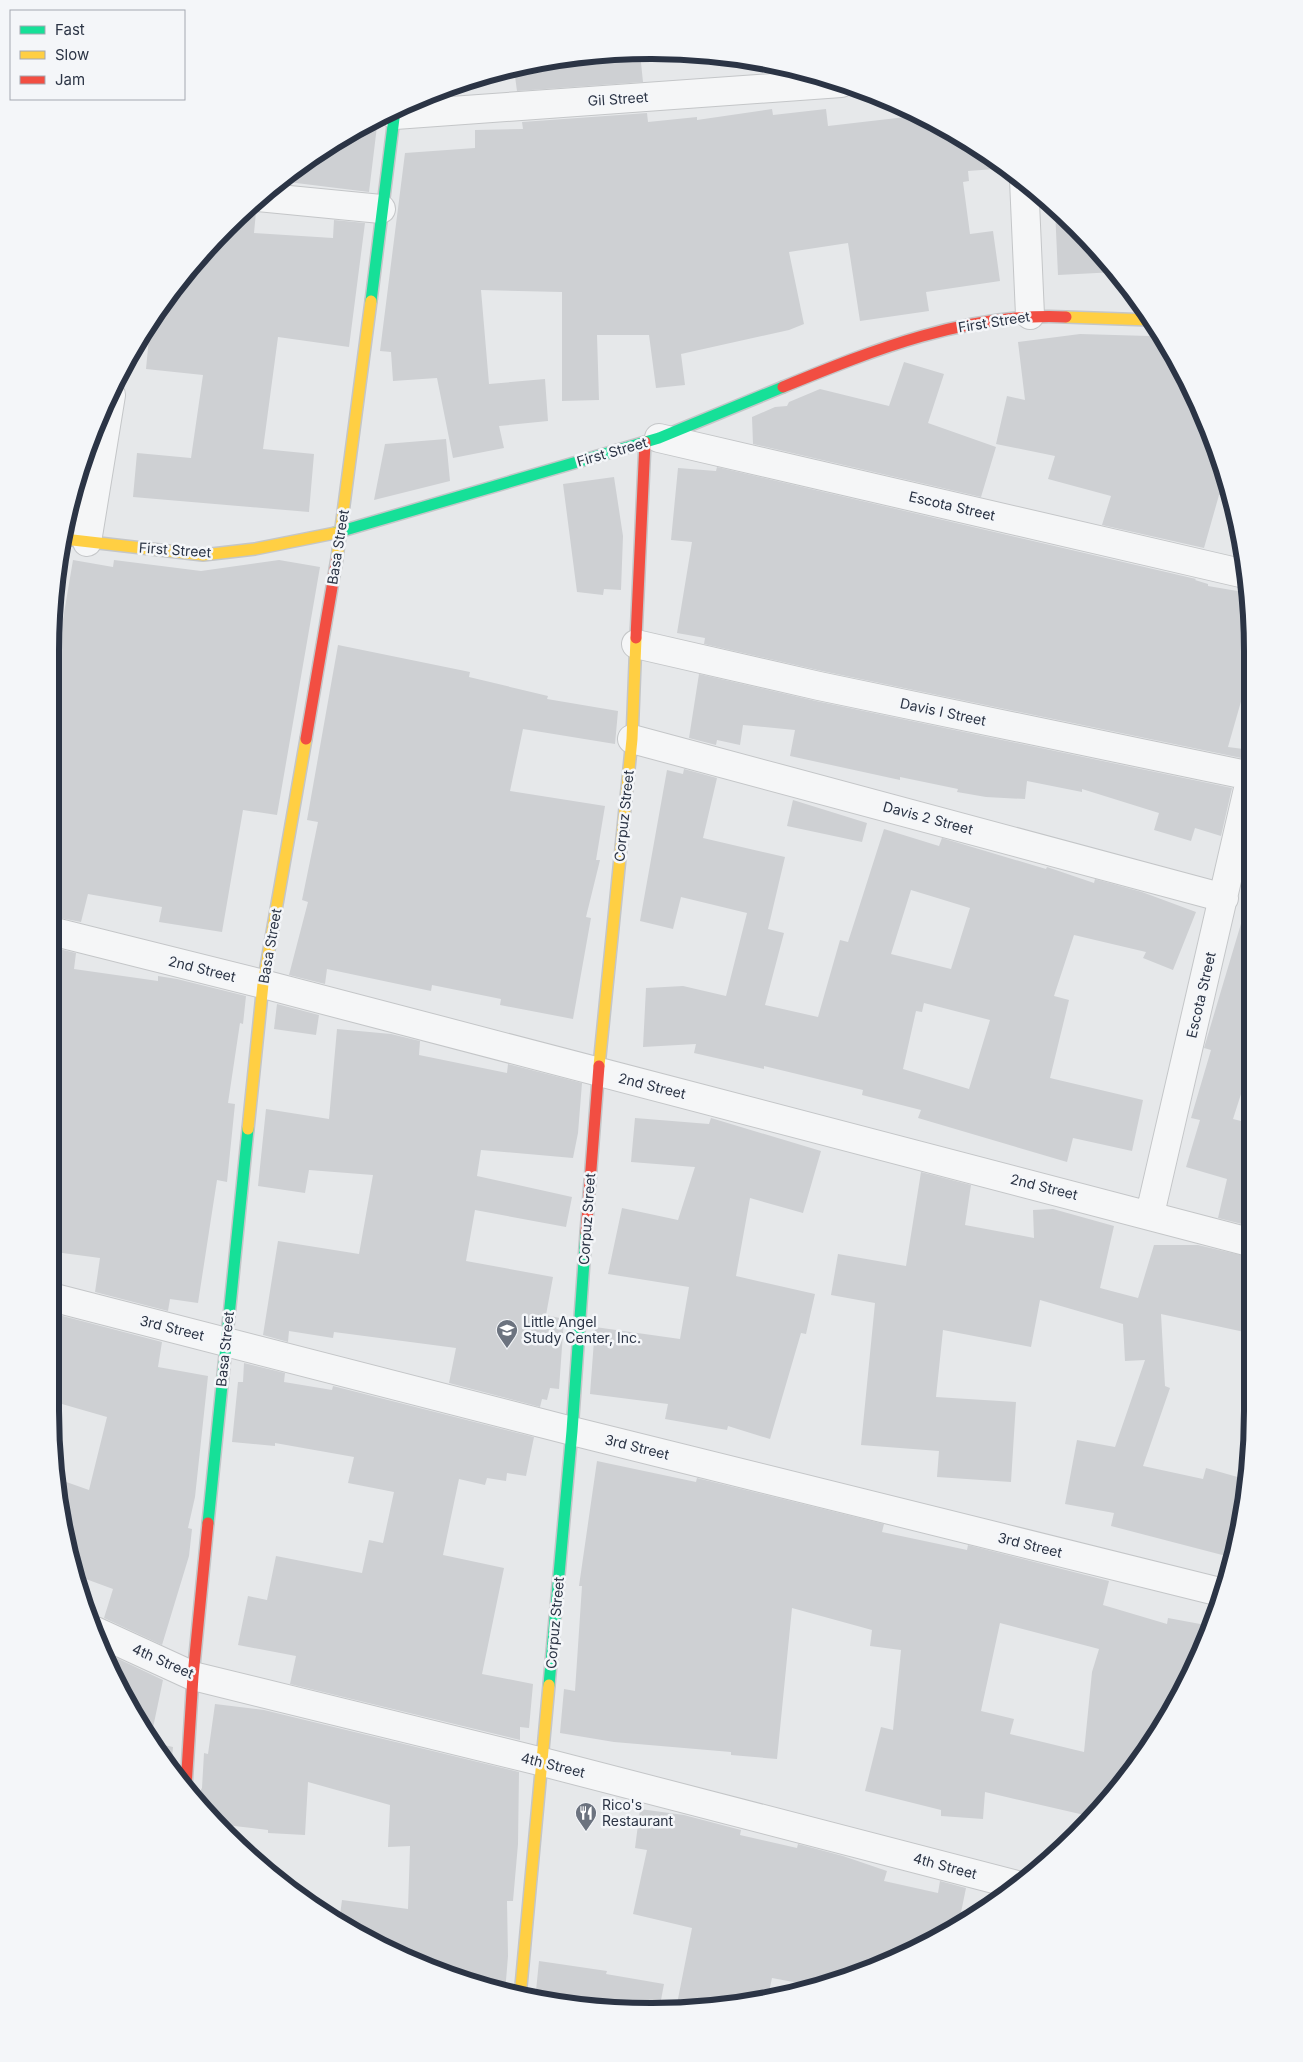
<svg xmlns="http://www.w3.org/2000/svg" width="1303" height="2062" viewBox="0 0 1303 2062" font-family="Inter,sans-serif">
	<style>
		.building { fill: #ced0d3; fill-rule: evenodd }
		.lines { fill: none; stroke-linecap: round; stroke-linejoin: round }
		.street-casing { stroke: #c4c6c8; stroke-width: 30 }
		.fast-casing { stroke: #c4c6c8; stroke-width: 14 }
		.slow-casing { stroke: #c4c6c8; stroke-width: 14 }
		.jam-casing { stroke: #c4c6c8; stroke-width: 14 }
		.street { stroke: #f5f6f7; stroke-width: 28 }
		.fast { stroke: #16e098; stroke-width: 11 }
		.slow { stroke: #ffcf43; stroke-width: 11 }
		.jam { stroke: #f24e42; stroke-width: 11 }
		.labels { text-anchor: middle; stroke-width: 5; stroke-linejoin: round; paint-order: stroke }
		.street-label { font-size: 14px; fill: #2b3445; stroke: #f4f6f9 }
		.poi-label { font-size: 14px; fill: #2b3445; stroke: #f4f6f9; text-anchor: start }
		.rim { fill: none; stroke: #2b3445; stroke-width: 6 }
	</style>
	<rect width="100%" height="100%" fill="#e6e8ea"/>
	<path class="building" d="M 640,53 L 643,82 L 517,91 L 514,69 L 573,55 Z
		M 772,109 L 773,115 L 826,109 L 828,126 L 923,115 L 1008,168 L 968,171 L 969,181 L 963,182 L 970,234 L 993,231 L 1000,281 L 926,292 L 929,311 L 860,321 L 848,243 L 789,252 L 804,324 L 789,330 L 681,354 L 685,385 L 656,388 L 649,335 L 597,335 L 599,400 L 562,401 L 562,292 L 481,290 L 489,384 L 545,379 L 548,421 L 499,426 L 504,448 L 453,458 L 437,378 L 393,381 L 391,352 L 380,351 L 405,153 L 475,148 L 475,130 L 523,129 L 522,122 L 647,113 L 648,122 L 697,117 L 697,120 Z
		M 378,118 L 369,192 L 280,181 L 351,130 Z
		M 247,208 L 256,212 L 254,233 L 333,238 L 334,220 L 365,223 L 349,347 L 278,337 L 263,449 L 314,454 L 309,512 L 133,497 L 137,453 L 191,458 L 203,375 L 146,369 L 150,327 L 174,285 Z
		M 1055,209 L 1104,255 L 1116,272 L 1058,275 Z
		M 1159,332 L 1173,351 L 1232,496 L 1233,498 L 1219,495 L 1204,548 L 1102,525 L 1111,496 L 1048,479 L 1055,456 L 996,444 L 1007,396 L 1025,400 L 1018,342 L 1080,334 L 1149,336 Z
		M 904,362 L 944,374 L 928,423 L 996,447 L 981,497 L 753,444 L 752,417 L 775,407 L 787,406 L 789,402 L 820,389 L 889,406 Z
		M 446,439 L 450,481 L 374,500 L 385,444 Z
		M 717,467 L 1196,579 L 1195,580 L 1208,584 L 1208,586 L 1249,593 L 1252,612 L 1252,639 L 1245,676 L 1248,677 L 1228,747 L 1251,750 L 1251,760 L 822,671 L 704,644 L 705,638 L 677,633 L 692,542 L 671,540 L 678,468 L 716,471 Z
		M 614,477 L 623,536 L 621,590 L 604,589 L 603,595 L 577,592 L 563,484 Z
		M 73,560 L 113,567 L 114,560 L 201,571 L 279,560 L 320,567 L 277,815 L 243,810 L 222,932 L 159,922 L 162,907 L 88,894 L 81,922 L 55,917 L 55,684 L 59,631 L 61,631 Z
		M 338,645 L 470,672 L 469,677 L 548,696 L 547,699 L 618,711 L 615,744 L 523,729 L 510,791 L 605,806 L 596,860 L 600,860 L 586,917 L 591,918 L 573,1019 L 500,1005 L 501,999 L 432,985 L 431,991 L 327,969 L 325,984 L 289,975 L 308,902 L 302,900 L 318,822 L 307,820 Z
		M 699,674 L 816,701 L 1232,788 L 1221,836 L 1195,828 L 1191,841 L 1154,830 L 1159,813 L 1082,789 L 1082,792 L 1027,781 L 1025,799 L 986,797 L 957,792 L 958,789 L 900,777 L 900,780 L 790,756 L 795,730 L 743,725 L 740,745 L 717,740 L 716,745 L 689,738 Z
		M 684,769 L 717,778 L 703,838 L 785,857 L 768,929 L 784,933 L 765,1005 L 818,1017 L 840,940 L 848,942 L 884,829 L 939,846 L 942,838 L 1046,869 L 1047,867 L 1094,883 L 1095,879 L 1142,892 L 1196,912 L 1173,970 L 1143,958 L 1146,952 L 1074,935 L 1054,996 L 1069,1000 L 1050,1078 L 1143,1100 L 1132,1151 L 1073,1138 L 1067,1162 L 918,1118 L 921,1110 L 862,1095 L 863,1090 L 764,1066 L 764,1069 L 694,1053 L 696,1044 L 643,1047 L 646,988 L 683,986 L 726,996 L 747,913 L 681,897 L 673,929 L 640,921 L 667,770 L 683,774 ZM 911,890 L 970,908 L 951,969 L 891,954 ZM 924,1003 L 990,1020 L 969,1089 L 903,1069 L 916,1011 L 922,1012 Z
		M 793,800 L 867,823 L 862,842 L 787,826 Z
		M 1243,917 L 1250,918 L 1250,1066 L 1233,1119 L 1249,1123 L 1249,1212 L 1246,1225 L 1218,1218 L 1227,1179 L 1186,1167 L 1200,1120 L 1191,1118 L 1211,1050 L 1204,1048 Z
		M 55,948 L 76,953 L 74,969 L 158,981 L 158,976 L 177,979 L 246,996 L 243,1024 L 240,1023 L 228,1103 L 235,1104 L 227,1182 L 217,1180 L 198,1303 L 170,1299 L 168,1311 L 95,1292 L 100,1258 L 55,1252 L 55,1226 L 62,1182 L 55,1181 Z
		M 277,1004 L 319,1015 L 316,1035 L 274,1029 Z
		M 337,1029 L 391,1034 L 420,1041 L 419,1055 L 507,1073 L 508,1064 L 582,1083 L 578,1133 L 573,1158 L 481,1150 L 477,1176 L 572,1197 L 566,1227 L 475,1210 L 466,1261 L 553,1277 L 546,1315 L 564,1319 L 559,1389 L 550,1388 L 547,1400 L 542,1399 L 540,1407 L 449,1383 L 456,1348 L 334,1332 L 333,1338 L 289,1331 L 288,1342 L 263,1335 L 278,1241 L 359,1254 L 373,1175 L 309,1170 L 305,1193 L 258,1186 L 266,1109 L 329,1119 Z
		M 635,1118 L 709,1124 L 711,1118 L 821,1151 L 803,1213 L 750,1198 L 736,1276 L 815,1294 L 806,1334 L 801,1333 L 770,1439 L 728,1426 L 727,1430 L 665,1419 L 668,1404 L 590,1394 L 595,1327 L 680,1339 L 689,1287 L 608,1274 L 622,1208 L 678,1220 L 695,1167 L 631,1162 Z
		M 921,1172 L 971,1185 L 965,1225 L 1034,1238 L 1033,1210 L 1053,1209 L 1114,1226 L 1100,1288 L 1138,1298 L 1154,1245 L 1198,1245 L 1249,1257 L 1249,1333 L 1161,1314 L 1165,1386 L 1170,1388 L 1143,1466 L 1203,1479 L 1206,1468 L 1248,1480 L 1248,1489 L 1230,1557 L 1111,1526 L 1114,1513 L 1065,1504 L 1077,1440 L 1115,1447 L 1145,1360 L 1125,1361 L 1123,1324 L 1040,1300 L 1031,1347 L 943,1330 L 936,1397 L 1016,1402 L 1011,1482 L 937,1477 L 939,1451 L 861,1445 L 875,1303 L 831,1295 L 838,1254 L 906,1266 Z
		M 55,1314 L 162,1342 L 158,1367 L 208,1376 L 195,1497 L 188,1528 L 192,1529 L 189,1556 L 162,1645 L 104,1618 L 113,1589 L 75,1575 L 55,1489 L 55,1478 L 89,1490 L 107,1417 L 55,1402 Z
		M 244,1363 L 285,1373 L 284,1382 L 332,1390 L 333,1386 L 534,1437 L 526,1476 L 507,1473 L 506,1481 L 487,1478 L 485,1485 L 459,1479 L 443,1555 L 504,1568 L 482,1674 L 533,1684 L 529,1728 L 520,1727 L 520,1740 L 290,1684 L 296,1656 L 238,1645 L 248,1596 L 267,1600 L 276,1556 L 362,1573 L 369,1540 L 383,1543 L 394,1492 L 348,1483 L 354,1457 L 275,1443 L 275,1446 L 232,1442 L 238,1382 L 243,1382 Z
		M 597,1461 L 696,1482 L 697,1478 L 884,1524 L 882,1532 L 967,1550 L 968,1545 L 1109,1581 L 1103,1605 L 1167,1624 L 1168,1618 L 1211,1626 L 1207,1640 L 1129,1776 L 1093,1817 L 985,1792 L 983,1819 L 941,1816 L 941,1810 L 865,1791 L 881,1727 L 893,1730 L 901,1650 L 870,1646 L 872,1630 L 792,1608 L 777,1759 L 731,1755 L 731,1752 L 614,1742 L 560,1733 L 564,1689 L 575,1691 L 582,1586 L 579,1586 ZM 1000,1623 L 1099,1649 L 1092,1672 L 1084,1752 L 1010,1734 L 1014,1719 L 981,1711 Z
		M 106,1653 L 163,1680 L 150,1742 L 173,1747 L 171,1769 L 152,1745 Z
		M 215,1704 L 264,1710 L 519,1772 L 518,1844 L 513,1901 L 507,1901 L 508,1956 L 505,1993 L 458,1980 L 351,1932 L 339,1923 L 342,1900 L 408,1909 L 410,1846 L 388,1847 L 390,1805 L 308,1782 L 305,1835 L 268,1833 L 268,1830 L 217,1824 L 196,1799 L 202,1788 L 204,1753 L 208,1754 Z
		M 640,1809 L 684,1815 L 741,1830 L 740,1835 L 797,1848 L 798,1844 L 843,1856 L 887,1871 L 884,1881 L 938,1893 L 940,1881 L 966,1888 L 958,1927 L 917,1950 L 820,1987 L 772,1978 L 768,1997 L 676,2009 L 692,1928 L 633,1914 L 647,1850 L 635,1848 Z
		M 539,1961 L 607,1971 L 606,1974 L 664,1984 L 659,2011 L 535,2001 Z"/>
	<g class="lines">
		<g class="street-casing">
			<path id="street" d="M 395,115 L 841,83
				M 1024,180 L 1030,315
				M 258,197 L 381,209
				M 659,438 L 1245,574
				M 87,542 L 111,395
				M 636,644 L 819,686 L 1251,776
				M 632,739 L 1224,898
				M 55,932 L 263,984 L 1249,1242
				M 1150,1214 L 1251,776
				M 55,1298 L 572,1431 L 1220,1592
				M 95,1631 L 193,1676 L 543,1762 L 1017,1885"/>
		</g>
		<g class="fast-casing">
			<path id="fast" d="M 371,301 L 395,110
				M 335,533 L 659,438 L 783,387
				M 208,1523 L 248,1129
				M 549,1685 L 572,1431 L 586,1233"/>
		</g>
		<g class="slow-casing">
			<path id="slow" d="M 1066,317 L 1150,320
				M 64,539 L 203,555 L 255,549 L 335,533
				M 337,558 L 371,301
				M 599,1066 L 632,739 L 636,638
				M 248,1129 L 263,984 L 306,739
				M 520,1997 L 549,1685"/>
		</g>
		<g class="jam-casing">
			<path id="jam" d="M 783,387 C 873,350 968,312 1066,317
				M 636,638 L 645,442
				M 306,739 L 337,558
				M 586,1233 L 599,1066
				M 186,1787 L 193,1676 L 208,1523"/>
		</g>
		<use href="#street" class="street"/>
		<use href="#fast" class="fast"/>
		<use href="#slow" class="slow"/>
		<use href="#jam" class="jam"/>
	</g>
	<defs>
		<g id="school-pin" transform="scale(1.125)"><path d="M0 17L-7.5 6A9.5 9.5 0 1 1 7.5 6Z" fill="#6c737f" stroke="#f4f6f9"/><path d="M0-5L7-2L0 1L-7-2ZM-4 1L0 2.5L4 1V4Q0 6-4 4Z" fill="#fff"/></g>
		<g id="restaurant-pin" transform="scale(1.125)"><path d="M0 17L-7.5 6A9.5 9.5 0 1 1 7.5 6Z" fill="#6c737f" stroke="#f4f6f9"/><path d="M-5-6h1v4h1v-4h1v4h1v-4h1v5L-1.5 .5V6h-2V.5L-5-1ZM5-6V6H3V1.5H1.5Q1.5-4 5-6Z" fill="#fff"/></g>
	</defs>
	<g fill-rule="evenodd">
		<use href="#school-pin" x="507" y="1330"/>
		<use href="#restaurant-pin" x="586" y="1813"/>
	</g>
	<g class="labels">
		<g class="street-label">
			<text transform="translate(618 99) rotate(-4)" y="5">Gil Street</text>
			<text transform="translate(994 322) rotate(-9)" y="5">First Street</text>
			<text transform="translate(612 452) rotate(-16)" y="5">First Street</text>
			<text transform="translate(952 506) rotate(13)" y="5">Escota Street</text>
			<text transform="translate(338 547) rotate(-81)" y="5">Basa Street</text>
			<text transform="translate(175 550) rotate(4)" y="5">First Street</text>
			<text transform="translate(943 712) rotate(12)" y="5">Davis I Street</text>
			<text transform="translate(624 816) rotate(-84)" y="5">Corpuz Street</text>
			<text transform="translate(928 818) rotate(15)" y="5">Davis 2 Street</text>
			<text transform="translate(270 946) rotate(-80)" y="5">Basa Street</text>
			<text transform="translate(202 969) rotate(14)" y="5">2nd Street</text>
			<text transform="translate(1201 995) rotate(-77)" y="5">Escota Street</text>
			<text transform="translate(652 1086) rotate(14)" y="5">2nd Street</text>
			<text transform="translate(1044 1187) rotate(14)" y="5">2nd Street</text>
			<text transform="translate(587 1219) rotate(-86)" y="5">Corpuz Street</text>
			<text transform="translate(172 1328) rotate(14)" y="5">3rd Street</text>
			<text transform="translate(225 1349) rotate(-84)" y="5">Basa Street</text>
			<text transform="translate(637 1447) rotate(14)" y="5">3rd Street</text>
			<text transform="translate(1030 1545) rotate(14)" y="5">3rd Street</text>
			<text transform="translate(555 1623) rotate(-85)" y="5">Corpuz Street</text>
			<text transform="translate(163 1661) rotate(24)" y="5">4th Street</text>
			<text transform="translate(553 1765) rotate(14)" y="5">4th Street</text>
			<text transform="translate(945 1866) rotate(15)" y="5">4th Street</text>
		</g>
		<g class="poi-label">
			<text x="523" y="1327">Little Angel<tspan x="523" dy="16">Study Center, Inc.</tspan></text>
			<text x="602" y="1810">Rico's<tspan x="602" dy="16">Restaurant</tspan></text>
		</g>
	</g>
	<path d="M0 0H1303V2062H0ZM651 59H652A592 592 0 0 1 1244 651V1411A592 592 0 0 1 652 2003H651A592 592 0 0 1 59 1411V651A592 592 0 0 1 651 59Z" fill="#f4f6f9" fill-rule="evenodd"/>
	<path class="rim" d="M651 59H652A592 592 0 0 1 1244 651V1411A592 592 0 0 1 652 2003H651A592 592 0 0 1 59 1411V651A592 592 0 0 1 651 59Z"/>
	<rect x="10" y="10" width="175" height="90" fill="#f4f6f9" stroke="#a4a8b1"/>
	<rect x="20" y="26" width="25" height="8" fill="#16e098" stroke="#a4a8b1"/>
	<text x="55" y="35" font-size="15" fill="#2b3445">Fast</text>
	<rect x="20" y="51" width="25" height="8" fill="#ffcf43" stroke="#a4a8b1"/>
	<text x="55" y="60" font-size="15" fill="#2b3445">Slow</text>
	<rect x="20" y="76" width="25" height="8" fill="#f24e42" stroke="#a4a8b1"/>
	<text x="55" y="85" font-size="15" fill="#2b3445">Jam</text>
</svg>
